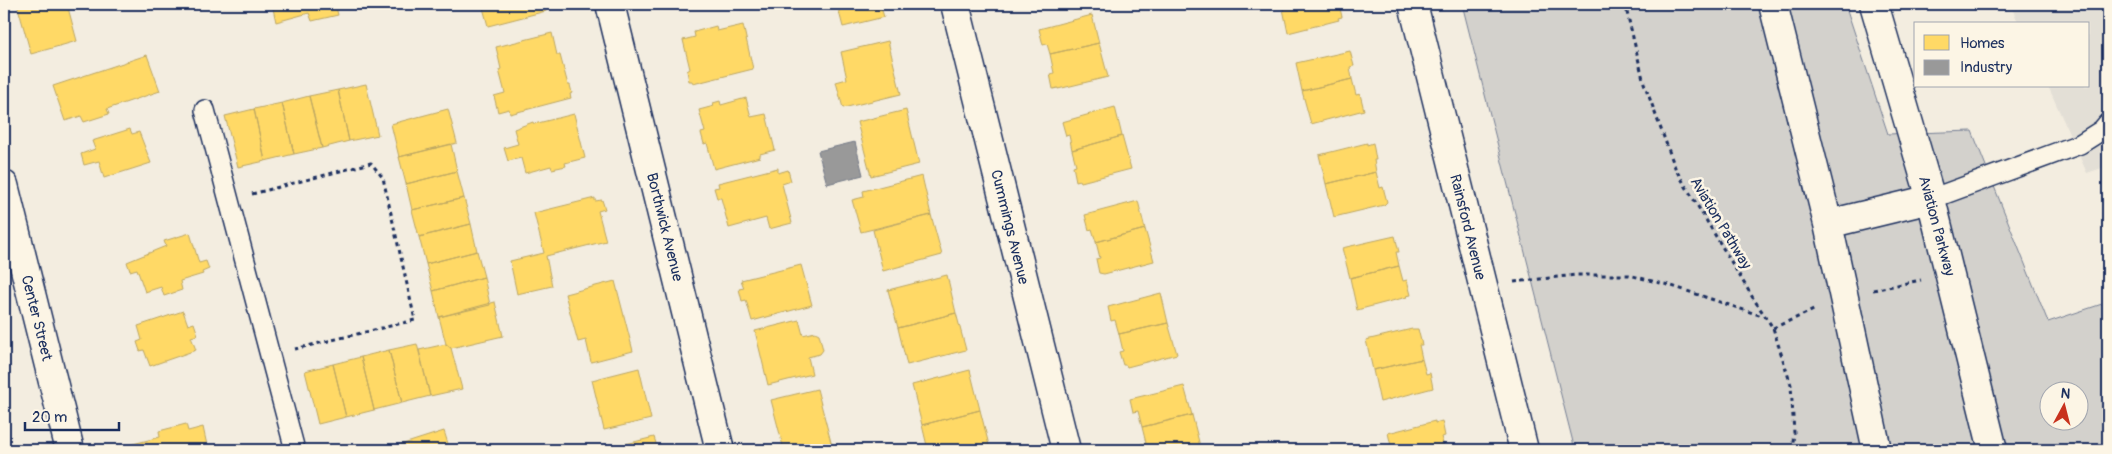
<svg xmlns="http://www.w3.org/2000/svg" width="2112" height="454" viewBox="0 0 2112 454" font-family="Pangolin,sans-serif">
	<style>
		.built { fill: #e3dfd6 }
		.green { fill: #d3d1cc; stroke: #778095; fill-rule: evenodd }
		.homes { fill: #ffd966; stroke: #bba664 }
		.industry { fill: #999; stroke: #737987 }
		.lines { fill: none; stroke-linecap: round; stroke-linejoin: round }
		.lane-casing { stroke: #1b2f5e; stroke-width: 22 }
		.street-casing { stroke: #1b2f5e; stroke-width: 31 }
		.secondary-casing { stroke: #1b2f5e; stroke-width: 31 }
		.primary-casing { stroke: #1b2f5e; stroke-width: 31 }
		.path { stroke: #1b2f5e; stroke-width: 3; stroke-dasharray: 4 4; stroke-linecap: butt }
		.lane { stroke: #fcf5e5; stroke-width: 19 }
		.street { stroke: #fcf5e5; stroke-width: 28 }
		.secondary { stroke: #fcf5e5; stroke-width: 28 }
		.primary { stroke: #fcf5e5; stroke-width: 28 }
		.labels { text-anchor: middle; stroke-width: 5; stroke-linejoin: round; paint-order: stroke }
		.street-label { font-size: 15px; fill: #1b2f5e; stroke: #fcf5e5 }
	</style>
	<rect width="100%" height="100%" fill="#f3ede0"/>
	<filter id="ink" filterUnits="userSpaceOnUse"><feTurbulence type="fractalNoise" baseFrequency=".02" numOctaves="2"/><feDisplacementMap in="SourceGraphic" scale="10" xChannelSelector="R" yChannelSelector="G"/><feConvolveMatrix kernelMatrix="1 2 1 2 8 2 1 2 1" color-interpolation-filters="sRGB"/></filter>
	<g filter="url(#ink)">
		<path class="built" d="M 2010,4 L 2108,4 L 2108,166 L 2087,173 L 2048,86 L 2088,86 L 2088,24 L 2019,24 Z"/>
		<path class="green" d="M 1462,4 L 1845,4 L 1888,134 L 1972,131 L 2048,322 L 2108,302 L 2108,450 L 1575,450 ZM 2050,392 L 2080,392 L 2080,422 L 2050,422 Z"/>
		<path class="homes" d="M 17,4 L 67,4 L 77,41 L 31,54 Z
			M 272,4 L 348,4 L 336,7 L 338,15 L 312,21 L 309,13 L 276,22 Z
			M 482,4 L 544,4 L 546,11 L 488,26 Z
			M 837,4 L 880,4 L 884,17 L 843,27 Z
			M 1282,4 L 1339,4 L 1342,17 L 1338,18 L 1339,20 L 1288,33 Z
			M 1092,15 L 1099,43 L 1050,54 L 1047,44 L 1043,45 L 1039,29 Z
			M 743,25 L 753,69 L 693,84 L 692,81 L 689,81 L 687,71 L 690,69 L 683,40 L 695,37 L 694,32 L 716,26 L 717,31 Z
			M 552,33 L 557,55 L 560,55 L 568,85 L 570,85 L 572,93 L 570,94 L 571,98 L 510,114 L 509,109 L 498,112 L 494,96 L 505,93 L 499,70 L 501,69 L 496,47 Z
			M 888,41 L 901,94 L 843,108 L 836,82 L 847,79 L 841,52 Z
			M 1099,43 L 1108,77 L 1058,89 L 1058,88 L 1053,89 L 1050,74 L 1054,73 L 1050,54 Z
			M 1350,51 L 1354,66 L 1350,67 L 1352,79 L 1302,91 L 1296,63 Z
			M 147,55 L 160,91 L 107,109 L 109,114 L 84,122 L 81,116 L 65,121 L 53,86 Z
			M 1352,79 L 1356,95 L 1360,94 L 1364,110 L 1311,124 L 1302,91 Z
			M 366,84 L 378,135 L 349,141 L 338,90 Z
			M 338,90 L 349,141 L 322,148 L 309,96 Z
			M 309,96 L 322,148 L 294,154 L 282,103 Z
			M 746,98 L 751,117 L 766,114 L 775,150 L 760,154 L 760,157 L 714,169 L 707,143 L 704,144 L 701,133 L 705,132 L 699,110 L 714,106 L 713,103 L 720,101 L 721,105 Z
			M 282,103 L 294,154 L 265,161 L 254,109 Z
			M 1115,107 L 1122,136 L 1072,150 L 1069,135 L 1066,136 L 1062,122 Z
			M 254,109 L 265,161 L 238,167 L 225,116 Z
			M 448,109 L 457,143 L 399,157 L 391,124 Z
			M 906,110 L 919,164 L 871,176 L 857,122 Z
			M 574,114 L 585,158 L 565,163 L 566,166 L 552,169 L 551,166 L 525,173 L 521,158 L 508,161 L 504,148 L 518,144 L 514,129 L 533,122 L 534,124 Z
			M 130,129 L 132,134 L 139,132 L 151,163 L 104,178 L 99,161 L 84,165 L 81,154 L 95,149 L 92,141 Z
			M 1122,136 L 1131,169 L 1081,182 L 1080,180 L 1076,181 L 1073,166 L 1076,165 L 1072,150 Z
			M 1367,143 L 1367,145 L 1373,143 L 1376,160 L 1374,160 L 1376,172 L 1326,184 L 1319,155 Z
			M 451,144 L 457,171 L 406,184 L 399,157 Z
			M 778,168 L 778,173 L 788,170 L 791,181 L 782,184 L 792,223 L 769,229 L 766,218 L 729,228 L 721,198 L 717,198 L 714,188 L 719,187 L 718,183 Z
			M 457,171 L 464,198 L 412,210 L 406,184 Z
			M 1376,172 L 1380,188 L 1383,187 L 1387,202 L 1384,205 L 1334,217 L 1326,184 Z
			M 922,176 L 931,215 L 861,232 L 852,200 L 864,197 L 863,191 Z
			M 464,198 L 471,224 L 419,237 L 412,210 Z
			M 595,198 L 595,201 L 602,200 L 605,209 L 598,211 L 606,241 L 546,256 L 552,286 L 517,294 L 510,261 L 544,253 L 534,213 Z
			M 1138,201 L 1145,229 L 1096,242 L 1092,229 L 1089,230 L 1085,215 Z
			M 931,215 L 942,255 L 883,271 L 873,230 Z
			M 471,224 L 477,251 L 426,264 L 419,237 Z
			M 1145,229 L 1154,261 L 1104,274 L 1099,273 L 1096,259 L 1100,258 L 1096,242 Z
			M 190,233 L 199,263 L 206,261 L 209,269 L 202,272 L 203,274 L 180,281 L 182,290 L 164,296 L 161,287 L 145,292 L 137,269 L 130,271 L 127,262 L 166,246 L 164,241 Z
			M 1395,236 L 1399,252 L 1396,252 L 1399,266 L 1350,278 L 1342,248 Z
			M 477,251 L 484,277 L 433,291 L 426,264 Z
			M 801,265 L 812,305 L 752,321 L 746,300 L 742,301 L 739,289 L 744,288 L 741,280 Z
			M 1399,266 L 1403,281 L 1407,280 L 1411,295 L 1406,296 L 1407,297 L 1357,310 L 1350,278 Z
			M 947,275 L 956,313 L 898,328 L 888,290 Z
			M 484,277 L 490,305 L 439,317 L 433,291 Z
			M 615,281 L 633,351 L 591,362 L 586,340 L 578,342 L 565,294 Z
			M 1161,293 L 1168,323 L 1119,334 L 1115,320 L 1111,321 L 1108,307 Z
			M 495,302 L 503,336 L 451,348 L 446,344 L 439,317 Z
			M 183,311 L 188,325 L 194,323 L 198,335 L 191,337 L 196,350 L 150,366 L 144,350 L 140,351 L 137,342 L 142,340 L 138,326 Z
			M 956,313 L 966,350 L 907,365 L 898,328 Z
			M 799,320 L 803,335 L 815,332 L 819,334 L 823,350 L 820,354 L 808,357 L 812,374 L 768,385 L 755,331 Z
			M 1168,323 L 1177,354 L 1127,367 L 1126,365 L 1123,365 L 1119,352 L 1123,351 L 1119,334 Z
			M 1412,329 L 1418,329 L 1422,345 L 1419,345 L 1422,359 L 1373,370 L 1366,340 Z
			M 417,344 L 430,396 L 402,403 L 389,350 Z
			M 446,344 L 451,348 L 462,389 L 430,396 L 419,350 Z
			M 389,350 L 402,403 L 374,410 L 361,357 Z
			M 361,357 L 374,410 L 346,417 L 333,364 Z
			M 1422,359 L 1426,374 L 1430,373 L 1433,388 L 1380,402 L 1373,370 Z
			M 333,364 L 346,417 L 318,424 L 305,371 Z
			M 639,368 L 651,419 L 604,430 L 592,380 Z
			M 970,370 L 980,410 L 922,425 L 912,385 Z
			M 1184,386 L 1192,415 L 1142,427 L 1138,411 L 1133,412 L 1130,399 Z
			M 817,389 L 832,446 L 815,450 L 784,450 L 771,400 Z
			M 980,410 L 990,449 L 928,450 L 922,425 Z
			M 1192,415 L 1200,446 L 1184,450 L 1143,450 L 1141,444 L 1146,443 L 1142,427 Z
			M 1435,421 L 1435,423 L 1442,421 L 1445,436 L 1441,437 L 1445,450 L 1392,450 L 1388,433 Z
			M 186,424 L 188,431 L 203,427 L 208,450 L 130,450 L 129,445 L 160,437 L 159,431 Z
			M 444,431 L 450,450 L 392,450 L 391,448 Z
			M 654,437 L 658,450 L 610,450 L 610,448 Z"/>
		<path class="industry" d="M 855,142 L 863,175 L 827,184 L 818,151 Z"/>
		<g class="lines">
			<g class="lane-casing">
				<path id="lane" d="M 205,110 L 295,450
					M 1931,199 L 2080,144 L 2102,130 L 2108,123"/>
			</g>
			<g class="street-casing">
				<path id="street" d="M 610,4 L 720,450
					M 1413,4 L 1524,450
					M 4,185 L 70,450"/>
			</g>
			<g class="secondary-casing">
				<path id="secondary" d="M 955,4 L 1066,450"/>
			</g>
			<g class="primary-casing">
				<path id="primary" d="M 1773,4 L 1828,224 L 1877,450
					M 1874,4 L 1931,199 L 1993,450
					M 1828,224 L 1931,199"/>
			</g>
			<path class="path" d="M 1625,4 L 1644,83 L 1676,170 L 1753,298 L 1773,328 L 1791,385 L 1794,433 L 1792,450
				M 252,194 L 371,163 L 383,178 L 415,320 L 295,349
				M 1514,282 L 1576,275 L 1629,275 L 1672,286 L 1765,317
				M 1873,290 L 1921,280
				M 1773,328 L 1816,309"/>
			<use href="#lane" class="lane"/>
			<use href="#street" class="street"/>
			<use href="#secondary" class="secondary"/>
			<use href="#primary" class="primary"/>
		</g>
	</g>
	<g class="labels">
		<g class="street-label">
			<text transform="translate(1721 223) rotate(59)" y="5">Aviation Pathway</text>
			<text transform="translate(1937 226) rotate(75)" y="5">Aviation Parkway</text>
			<text transform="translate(665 227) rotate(76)" y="5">Borthwick Avenue</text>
			<text transform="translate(1010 227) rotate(76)" y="5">Cummings Avenue</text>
			<text transform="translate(1468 227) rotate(76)" y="5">Rainsford Avenue</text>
			<text transform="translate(37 318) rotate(76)" y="5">Center Street</text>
		</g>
	</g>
	<rect width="2112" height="454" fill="none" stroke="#fcf5e5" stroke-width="20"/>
	<rect x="10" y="10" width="2092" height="434" fill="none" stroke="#1b2f5e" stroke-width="2" filter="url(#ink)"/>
	<rect x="1914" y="22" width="175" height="65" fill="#fcf5e5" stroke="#a2a6af"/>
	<rect x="1924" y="35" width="25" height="15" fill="#ffd966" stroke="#a2a6af"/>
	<text x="1960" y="48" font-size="15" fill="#1b2f5e">Homes</text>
	<rect x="1924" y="60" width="25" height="15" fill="#999999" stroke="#a2a6af"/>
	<text x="1960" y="72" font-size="15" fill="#1b2f5e">Industry</text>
	<g transform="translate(2064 406) rotate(7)"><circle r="24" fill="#fcf5e5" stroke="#a2a6af"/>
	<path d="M0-4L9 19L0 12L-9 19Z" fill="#c8321e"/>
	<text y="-8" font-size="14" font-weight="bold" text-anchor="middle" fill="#1b2f5e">N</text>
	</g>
	<path d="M25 422v8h94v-8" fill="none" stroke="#1b2f5e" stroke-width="2.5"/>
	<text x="32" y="422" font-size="15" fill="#1b2f5e" stroke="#fcf5e5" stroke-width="4" paint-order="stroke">20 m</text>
</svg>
